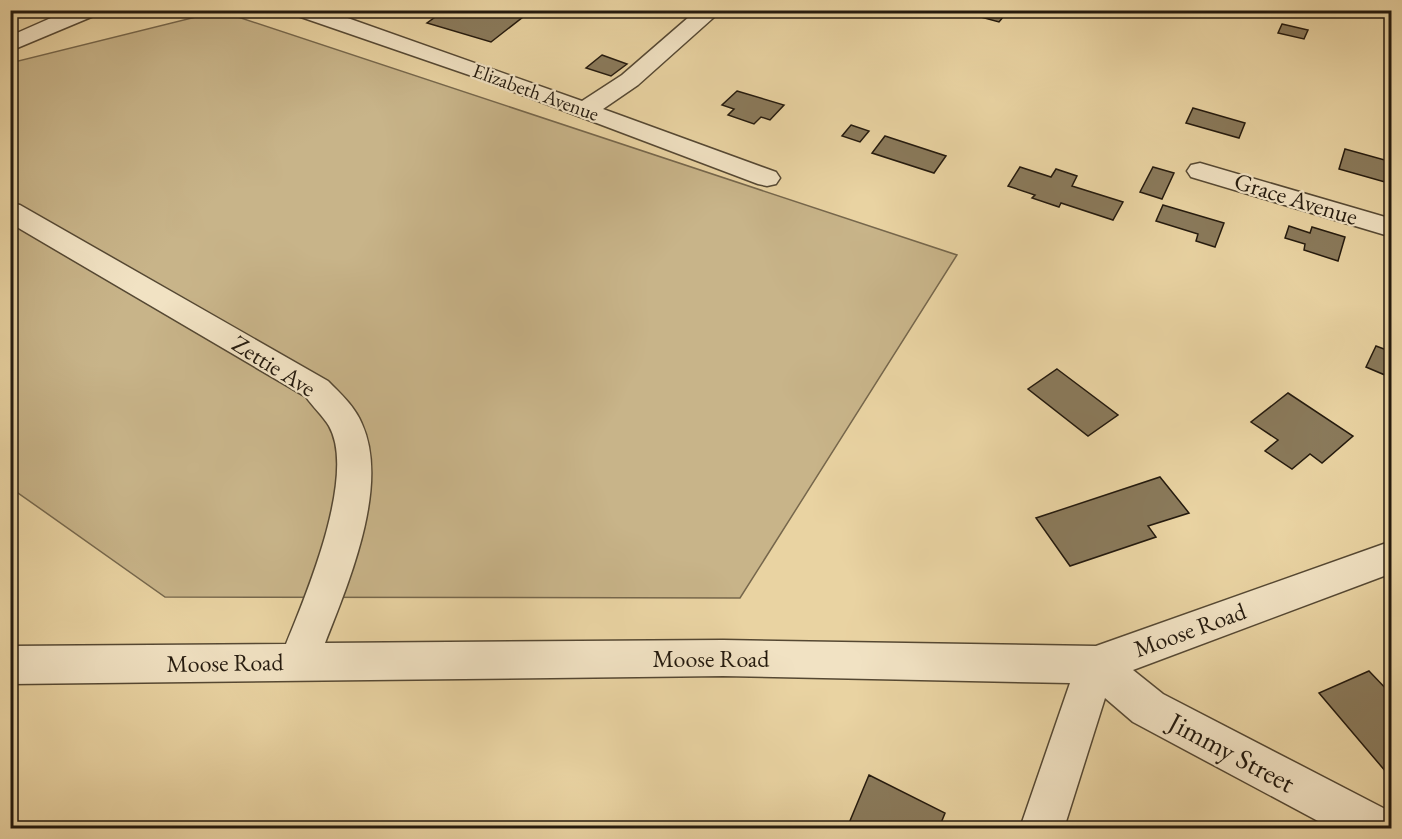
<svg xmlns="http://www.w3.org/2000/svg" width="1402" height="839" viewBox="0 0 1402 839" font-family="'EB Garamond',serif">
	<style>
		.green { fill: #c8b489; stroke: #76674c; stroke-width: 1.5 }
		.building { fill: #8a7a5b; stroke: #241a0e; stroke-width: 1.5 }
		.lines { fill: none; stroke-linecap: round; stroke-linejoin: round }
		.minor-casing { stroke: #554833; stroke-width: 3 }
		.minor { fill: #f1e2c3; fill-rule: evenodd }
		.labels { text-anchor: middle; stroke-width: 4.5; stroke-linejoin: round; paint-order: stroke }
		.far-street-label { font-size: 20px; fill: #241a0e; stroke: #f1e2c3 }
		.street-label { font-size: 24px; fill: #241a0e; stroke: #f1e2c3 }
		.near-street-label { font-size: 28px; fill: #241a0e; stroke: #f1e2c3 }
	</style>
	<rect width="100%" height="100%" fill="#e9d3a2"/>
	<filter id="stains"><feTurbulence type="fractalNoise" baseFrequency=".00333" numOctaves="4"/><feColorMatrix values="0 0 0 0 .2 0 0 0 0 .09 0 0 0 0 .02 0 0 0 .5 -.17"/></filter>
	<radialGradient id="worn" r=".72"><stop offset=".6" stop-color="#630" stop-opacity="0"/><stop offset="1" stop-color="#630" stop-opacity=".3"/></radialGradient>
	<path class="green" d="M 220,11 L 957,255 L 740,598 L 165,597 L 11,488 L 10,63 Z"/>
	<path class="building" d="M 445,10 L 532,10 L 491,42 L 427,23 Z
		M 955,10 L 1009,10 L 999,22 Z
		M 1282,24 L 1308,30 L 1304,39 L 1278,33 Z
		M 602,55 L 627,64 L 611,76 L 586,68 Z
		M 737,91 L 784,105 L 770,120 L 761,117 L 754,124 L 728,115 L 734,109 L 722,105 Z
		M 1193,108 L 1245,123 L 1239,138 L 1186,123 Z
		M 851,125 L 869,131 L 860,142 L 842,136 Z
		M 885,136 L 946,156 L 934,173 L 872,153 Z
		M 1345,149 L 1392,162 L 1392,184 L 1339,169 Z
		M 1020,167 L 1051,177 L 1056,169 L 1077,176 L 1072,186 L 1123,202 L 1113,220 L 1061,203 L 1059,207 L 1032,198 L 1035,195 L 1008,186 Z
		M 1153,167 L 1174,173 L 1162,199 L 1140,192 Z
		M 1163,205 L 1224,223 L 1215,247 L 1196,241 L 1198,234 L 1156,221 Z
		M 1289,226 L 1310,233 L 1312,227 L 1345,237 L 1338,261 L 1304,250 L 1305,244 L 1285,238 Z
		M 1376,346 L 1392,352 L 1392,378 L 1366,367 Z
		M 1057,369 L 1118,415 L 1088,436 L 1028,389 Z
		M 1288,393 L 1353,436 L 1322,463 L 1310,454 L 1292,469 L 1265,451 L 1278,440 L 1251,422 Z
		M 1160,477 L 1189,513 L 1148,526 L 1156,537 L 1070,566 L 1036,518 Z
		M 1369,671 L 1392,695 L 1392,779 L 1319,693 Z
		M 869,775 L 945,813 L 939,828 L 847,828 Z"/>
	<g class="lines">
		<g class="minor-casing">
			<path id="minor" d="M 69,10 L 98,10 L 96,15 L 10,51 L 10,36 Z
				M 293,10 L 325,10 L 582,101 L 622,75 L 697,10 L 722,10 L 638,85 L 603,109 L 776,172 L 780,178 L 776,184 L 767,186 L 758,184 L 472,76 L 295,15 Z
				M 1200,163 L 1392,219 L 1392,237 L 1191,177 L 1187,171 L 1191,165 Z
				M 10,203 L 20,205 L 328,381 C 341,394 355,407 362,424 C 390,486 348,584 325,643 L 723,640 L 1096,646 L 1392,541 L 1392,573 L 1133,670 L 1163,694 L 1391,812 L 1392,828 L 1331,828 L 1133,722 L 1105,698 L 1064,828 L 1020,828 L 1070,683 L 723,676 L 10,684 L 10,646 L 286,644 C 306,595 357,475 329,426 C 323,416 313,407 306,397 L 10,223 Z"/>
		</g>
		<use href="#minor" class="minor"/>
	</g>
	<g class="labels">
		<g class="far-street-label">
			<text transform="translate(536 92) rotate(20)" y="7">Elizabeth Avenue</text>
		</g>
		<g class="street-label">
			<text transform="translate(1296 199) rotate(17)" y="8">Grace Avenue</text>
			<text transform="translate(274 366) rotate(32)" y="8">Zettie Ave</text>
			<text transform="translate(1190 630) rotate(-20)" y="8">Moose Road</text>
			<text x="711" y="667">Moose Road</text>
			<text transform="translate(225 663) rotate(-1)" y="8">Moose Road</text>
		</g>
		<g class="near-street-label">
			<text transform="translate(1232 752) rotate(28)" y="10">Jimmy Street</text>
		</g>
	</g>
	<rect width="1402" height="839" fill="none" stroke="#e9d3a2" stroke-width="36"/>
	<rect x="12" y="12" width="1378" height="815" fill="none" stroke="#241a0e" stroke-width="3"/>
	<rect x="18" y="18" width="1366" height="803" fill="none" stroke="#241a0e" stroke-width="1.5"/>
	<rect width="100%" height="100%" filter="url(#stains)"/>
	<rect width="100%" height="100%" fill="url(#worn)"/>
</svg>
